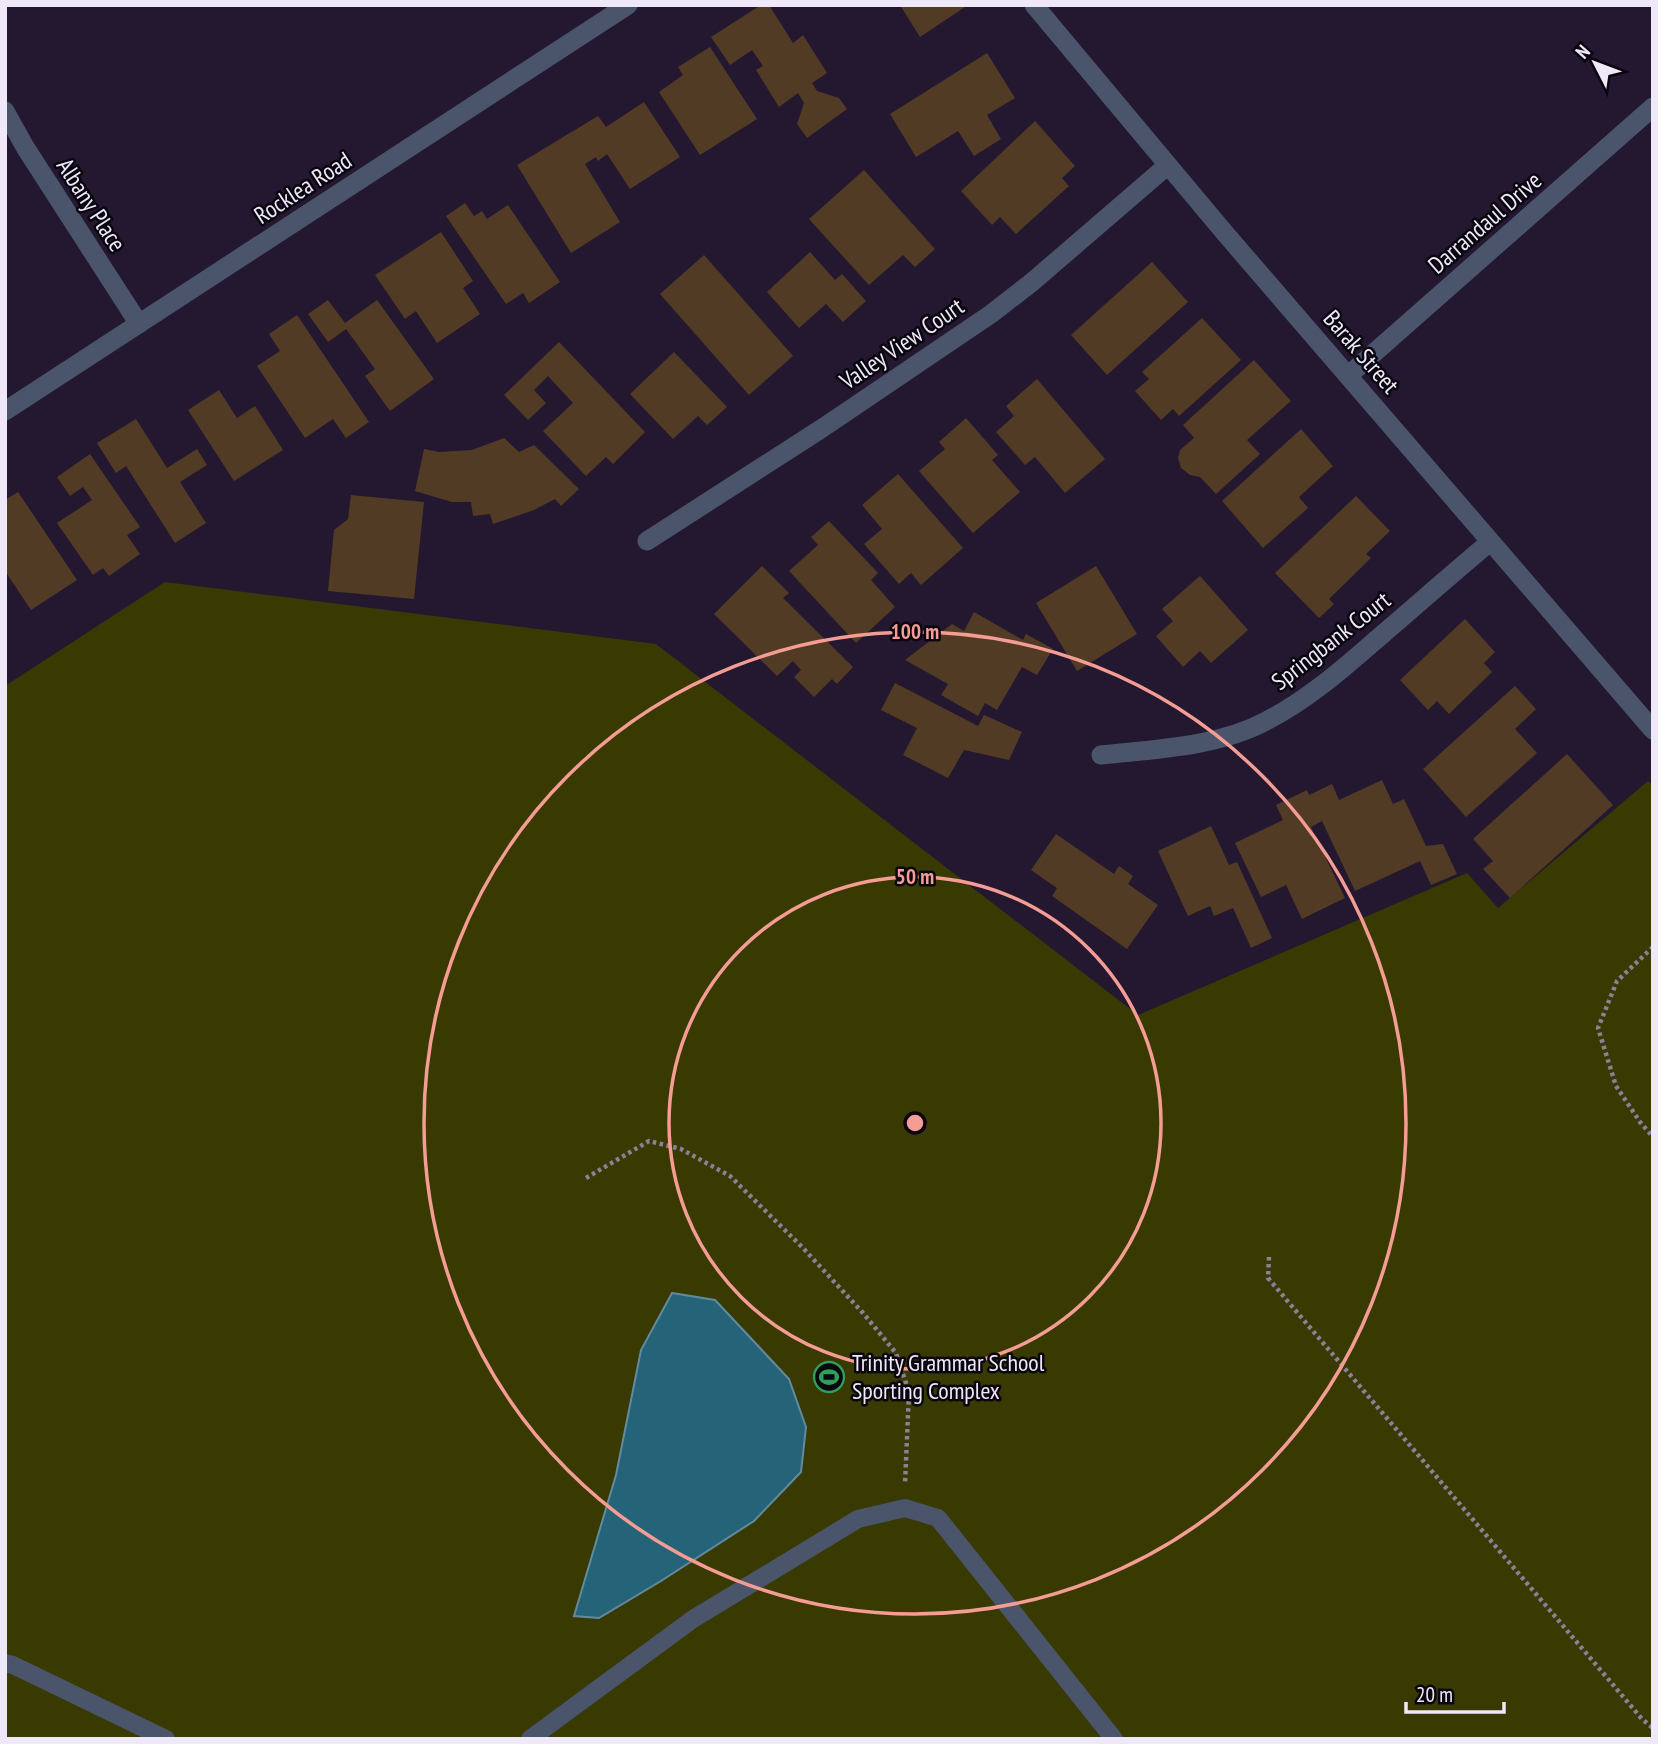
<svg xmlns="http://www.w3.org/2000/svg" width="1658" height="1744" viewBox="0 0 1658 1744" font-family="'PT Sans Narrow',sans-serif">
	<style>
		.green { fill: #393a02 }
		.water { fill: #256379; stroke: #628b9f; stroke-width: 2 }
		.building { fill: #523b25 }
		.lines { fill: none; stroke-linecap: round; stroke-linejoin: round }
		.path { stroke: #898195; stroke-width: 4.5; stroke-dasharray: 3.5 3.5; stroke-linecap: butt }
		.service { stroke: #4a556c; stroke-width: 18 }
		.minor { stroke: #4a556c; stroke-width: 19 }
		.ring { fill: none; stroke: #f59c94; stroke-width: 3.5 }
		.labels { text-anchor: middle; stroke-width: 5; stroke-linejoin: round; paint-order: stroke }
		.street-label { font-size: 24px; fill: #efe8f9; stroke: #0a0610 }
		.poi-label { font-size: 24px; fill: #efe8f9; stroke: #0a0610; text-anchor: start }
		.centre { fill: #f59c94; stroke: #0a0610; stroke-width: 3.5 }
		.ring-label { font-size: 21px; text-anchor: middle; font-weight: bold; fill: #f59c94; stroke: #0a0610; stroke-width: 5; stroke-linejoin: round; paint-order: stroke }
	</style>
	<rect width="100%" height="100%" fill="#231830"/>
	<path class="green" d="M 165,582 L 656,644 L 1138,1015 L 1467,873 L 1498,908 L 1648,781 L 1653,786 L 1653,1739 L 5,1739 L 5,686 Z"/>
	<path class="water" d="M 672,1293 L 715,1300 L 789,1379 L 806,1427 L 801,1472 L 754,1521 L 661,1581 L 599,1618 L 574,1616 L 616,1475 L 641,1350 Z"/>
	<path class="building" d="M 761,5 L 769,5 L 793,43 L 803,35 L 827,73 L 812,83 L 817,91 L 839,98 L 847,109 L 807,138 L 797,124 L 804,103 L 798,93 L 779,107 L 756,70 L 763,66 L 752,50 L 730,65 L 711,37 Z
		M 900,5 L 968,5 L 920,37 Z
		M 710,47 L 757,119 L 700,155 L 659,92 L 683,75 L 678,67 Z
		M 987,53 L 1015,98 L 987,115 L 1001,139 L 974,156 L 958,131 L 916,157 L 890,114 Z
		M 644,102 L 680,157 L 630,189 L 607,154 L 598,161 L 596,157 L 585,164 L 620,222 L 571,253 L 517,165 L 598,116 L 606,127 Z
		M 1035,121 L 1075,166 L 1062,178 L 1069,186 L 1016,234 L 1000,217 L 992,225 L 961,191 Z
		M 864,170 L 935,249 L 915,267 L 903,255 L 869,285 L 809,219 Z
		M 465,203 L 474,216 L 482,211 L 487,219 L 508,205 L 560,282 L 529,303 L 523,293 L 506,304 L 446,216 Z
		M 441,232 L 473,281 L 463,288 L 480,314 L 437,343 L 416,311 L 405,319 L 375,275 Z
		M 810,252 L 835,280 L 842,274 L 866,301 L 843,322 L 826,304 L 799,328 L 767,292 Z
		M 704,255 L 793,356 L 749,395 L 660,294 Z
		M 1152,262 L 1188,302 L 1107,375 L 1071,335 Z
		M 328,300 L 345,323 L 377,300 L 434,379 L 390,411 L 365,376 L 375,369 L 346,329 L 328,342 L 308,314 Z
		M 297,315 L 369,422 L 346,438 L 333,419 L 305,438 L 257,366 L 280,351 L 269,334 Z
		M 1202,318 L 1241,360 L 1179,416 L 1173,409 L 1161,420 L 1135,391 L 1149,379 L 1142,372 Z
		M 559,342 L 645,432 L 613,464 L 606,457 L 586,476 L 543,431 L 573,403 L 548,376 L 534,390 L 546,403 L 528,420 L 504,395 Z
		M 674,352 L 727,407 L 707,425 L 698,416 L 673,439 L 630,394 Z
		M 1254,360 L 1291,401 L 1247,440 L 1260,454 L 1216,494 L 1200,477 L 1190,475 L 1181,468 L 1178,458 L 1180,450 L 1194,438 L 1183,425 Z
		M 1037,379 L 1105,459 L 1065,493 L 1035,457 L 1025,465 L 996,432 L 1014,416 L 1006,406 Z
		M 219,390 L 237,418 L 255,406 L 283,450 L 234,481 L 188,410 Z
		M 966,418 L 998,455 L 992,460 L 1020,492 L 973,533 L 919,471 L 945,449 L 939,442 Z
		M 136,419 L 167,468 L 197,449 L 207,465 L 180,482 L 206,523 L 175,543 L 126,466 L 116,473 L 97,443 Z
		M 1301,429 L 1333,466 L 1299,497 L 1308,508 L 1263,548 L 1222,501 Z
		M 504,438 L 519,452 L 534,445 L 579,489 L 561,506 L 555,499 L 534,510 L 493,524 L 490,514 L 473,516 L 471,502 L 452,502 L 415,491 L 424,449 L 439,452 L 472,450 Z
		M 90,454 L 140,527 L 127,535 L 140,554 L 109,576 L 103,568 L 93,575 L 57,523 L 92,500 L 83,487 L 70,496 L 57,477 Z
		M 898,474 L 963,548 L 921,585 L 911,573 L 899,584 L 864,544 L 882,529 L 862,505 Z
		M 18,492 L 77,580 L 31,610 L 5,571 L 5,500 Z
		M 351,495 L 424,502 L 414,599 L 328,591 L 334,530 L 348,519 Z
		M 1356,496 L 1390,531 L 1366,554 L 1371,558 L 1329,599 L 1334,604 L 1319,618 L 1275,573 Z
		M 829,521 L 878,573 L 871,580 L 895,607 L 856,643 L 789,571 L 818,545 L 811,537 Z
		M 762,566 L 789,593 L 783,598 L 853,667 L 837,684 L 832,679 L 814,697 L 794,677 L 801,670 L 793,661 L 777,676 L 714,614 Z
		M 1096,566 L 1137,634 L 1077,671 L 1036,603 Z
		M 1200,576 L 1248,630 L 1211,663 L 1200,651 L 1183,667 L 1156,636 L 1173,621 L 1162,609 Z
		M 974,612 L 1023,640 L 1026,634 L 1053,649 L 1037,675 L 1022,667 L 997,710 L 985,703 L 978,716 L 941,695 L 948,684 L 905,660 L 952,624 L 964,631 Z
		M 1465,619 L 1495,652 L 1484,663 L 1492,672 L 1449,714 L 1437,701 L 1428,710 L 1400,680 Z
		M 895,683 L 978,726 L 984,715 L 1022,732 L 1009,760 L 964,750 L 948,778 L 903,755 L 917,728 L 881,710 Z
		M 1515,686 L 1536,709 L 1515,729 L 1537,753 L 1466,817 L 1423,769 Z
		M 1567,754 L 1613,805 L 1510,898 L 1483,869 L 1493,861 L 1473,839 Z
		M 1382,780 L 1393,804 L 1404,799 L 1426,846 L 1443,844 L 1457,874 L 1431,885 L 1420,861 L 1355,891 L 1322,821 L 1311,827 L 1345,898 L 1302,919 L 1286,885 L 1261,897 L 1235,843 L 1283,820 L 1276,805 L 1307,790 L 1309,795 L 1332,784 L 1339,800 Z
		M 1211,826 L 1229,865 L 1237,862 L 1272,938 L 1251,948 L 1233,908 L 1214,916 L 1210,906 L 1188,916 L 1158,851 Z
		M 1056,834 L 1114,874 L 1119,866 L 1133,876 L 1128,884 L 1158,905 L 1127,949 L 1052,896 L 1057,888 L 1031,870 Z"/>
	<g class="lines">
		<path class="path" d="M 1653,947 L 1617,981 L 1598,1028 L 1616,1086 L 1640,1122 L 1653,1137
			M 586,1178 L 649,1141 L 681,1149 L 730,1176 L 803,1248 L 863,1313 L 896,1353 L 909,1392 L 905,1484
			M 1269,1257 L 1268,1278 L 1642,1719 L 1653,1728"/>
		<path class="service" d="M 5,1663 L 13,1665 L 166,1739
			M 530,1739 L 693,1619 L 858,1519 L 905,1508 L 938,1518 L 1114,1739"/>
		<path class="minor" d="M 1034,5 L 1224,232 L 1653,730
			M 5,111 L 25,147 L 139,324
			M 1349,375 L 1653,107
			M 5,411 L 628,5
			M 647,541 L 824,427 L 991,314 L 1031,283 L 1168,165
			M 1101,755 C 1156,749 1218,747 1268,720 C 1311,698 1348,664 1384,633 C 1419,603 1454,572 1490,542"/>
	</g>
	<g class="ring">
		<circle cx="915" cy="1123" r="246"/>
		<circle cx="915" cy="1123" r="491"/>
	</g>
	<defs>
		<g id="stadium-ring" transform="scale(1.575)"><circle r="9.5" fill="#0a0610" stroke="#2e9e5b" stroke-width="1.5"/><path d="M0-5a6.5 5 0 1 0 0 10a6.5 5 0 1 0 0-10ZM-3.5-1.8h7v3.6h-7Z" fill="#2e9e5b"/></g>
	</defs>
	<g fill-rule="evenodd">
		<use href="#stadium-ring" x="829" y="1377"/>
	</g>
	<g class="labels">
		<g class="street-label">
			<text transform="translate(303 188) rotate(-33)" y="8">Rocklea Road</text>
			<text transform="translate(91 205) rotate(57)" y="8">Albany Place</text>
			<text transform="translate(1485 223) rotate(-41)" y="8">Darrandaul Drive</text>
			<text transform="translate(902 344) rotate(-34)" y="8">Valley View Court</text>
			<text transform="translate(1361 352) rotate(49)" y="8">Barak Street</text>
			<text transform="translate(1331 641) rotate(-38)" y="8">Springbank Court</text>
		</g>
		<g class="poi-label">
			<text x="852" y="1371">Trinity Grammar School<tspan x="852" dy="28">Sporting Complex</tspan></text>
		</g>
	</g>
	<circle cx="915" cy="1123" r="10" class="centre"/>
	<g class="ring-label">
		<text x="915" y="639">100 m</text>
		<text x="915" y="884">50 m</text>
	</g>
	<rect width="1658" height="1744" fill="none" stroke="#efe8f9" stroke-width="14"/>
	<g transform="translate(1595 63) rotate(312)" stroke="#0a0610" stroke-width="5" paint-order="stroke">
	<path d="M0-5L12 26L0 18L-12 26Z" fill="#efe8f9"/>
	<text y="-10" font-size="19" font-weight="bold" text-anchor="middle" fill="#efe8f9">N</text>
	</g>
	<path d="M1406 1702v10h98v-10" fill="none" stroke="#efe8f9" stroke-width="3.5"/>
	<text x="1416" y="1702" font-size="21" fill="#efe8f9" stroke="#0a0610" stroke-width="5" paint-order="stroke">20 m</text>
</svg>
